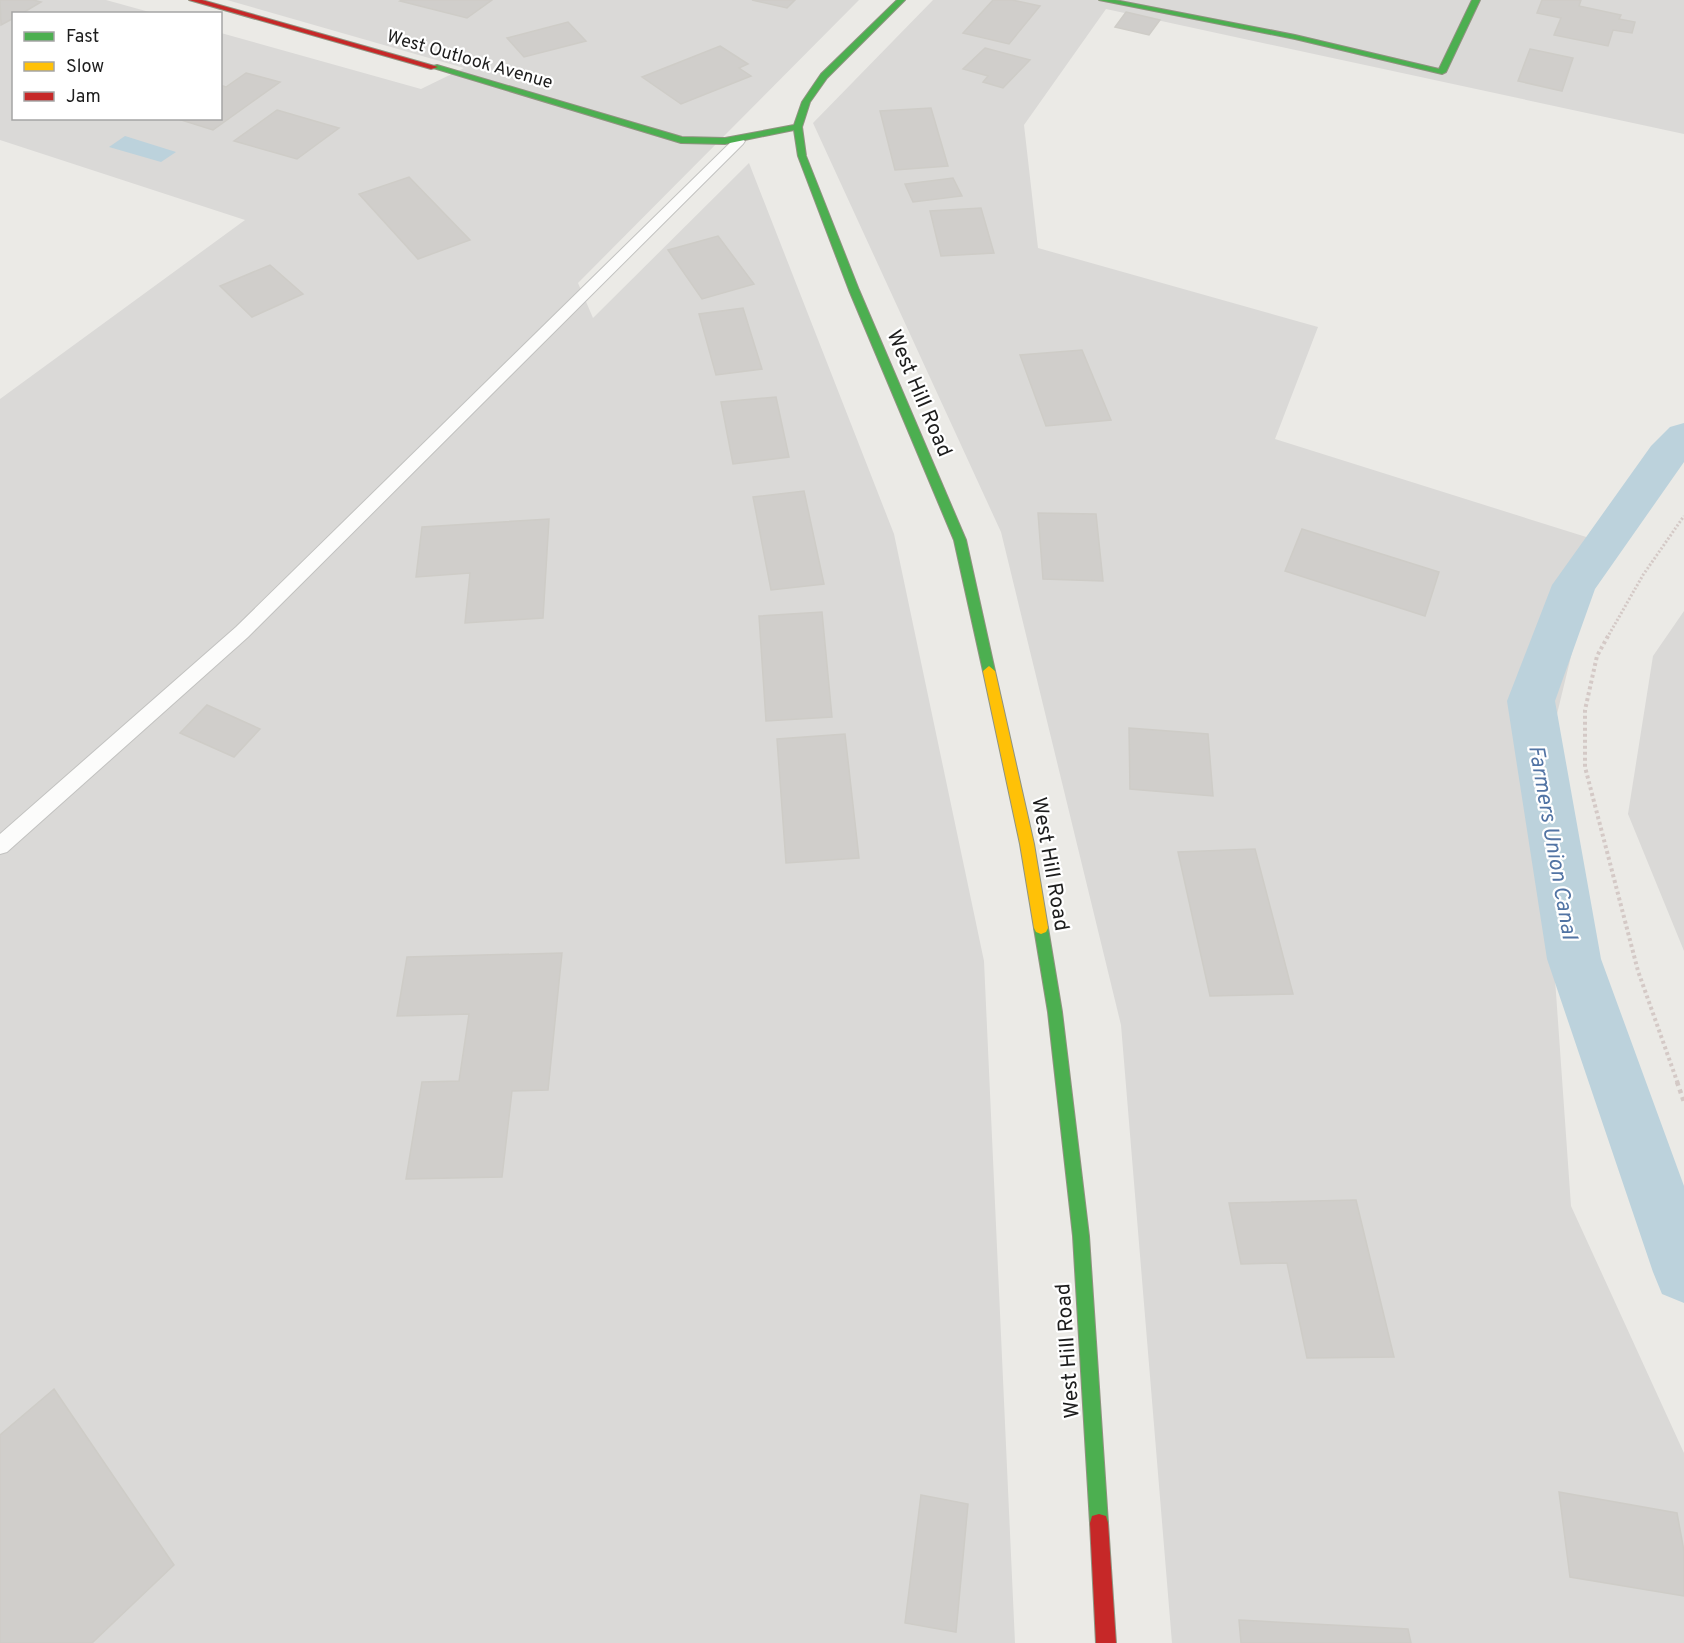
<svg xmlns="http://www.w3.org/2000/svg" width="1684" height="1643" viewBox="0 0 1684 1643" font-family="Overpass,sans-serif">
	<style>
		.residential { fill: #dad9d7 }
		.water { fill: #bcd2dc }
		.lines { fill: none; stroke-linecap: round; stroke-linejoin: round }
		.canal { fill: #bcd2dc; fill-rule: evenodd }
		.building { fill: #d0cecb; stroke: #ceccc7; stroke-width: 1.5 }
		.lane-casing { stroke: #c2c2c0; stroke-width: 2 }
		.fast-casing { stroke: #909380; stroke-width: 2 }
		.slow-casing { stroke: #909380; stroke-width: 2 }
		.jam-casing { stroke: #909380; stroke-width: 2 }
		.path-far2 { stroke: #d4c9c6; stroke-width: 3; stroke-dasharray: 2 2; stroke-linecap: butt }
		.path-far1 { stroke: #d4c9c6; stroke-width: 4; stroke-dasharray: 3 3; stroke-linecap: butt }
		.path { stroke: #d4c9c6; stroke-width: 4.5; stroke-dasharray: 4 4; stroke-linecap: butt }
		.lane { fill: #fcfcfb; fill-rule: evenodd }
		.fast { fill: #4caf50; fill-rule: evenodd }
		.slow { fill: #ffc107; fill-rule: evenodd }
		.jam { fill: #c62828; fill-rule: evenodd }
		.labels { text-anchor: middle; stroke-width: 4.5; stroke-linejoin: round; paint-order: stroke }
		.far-street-label { font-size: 18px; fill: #1d1d1d; stroke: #fff }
		.street-label { font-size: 21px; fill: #1d1d1d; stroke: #fff }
		.water-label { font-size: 22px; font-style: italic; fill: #5274a4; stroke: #fff }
	</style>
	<rect width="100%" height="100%" fill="#ebeae6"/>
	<path class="residential" d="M 0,0 L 106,0 L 153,13 L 14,14 L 14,118 L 220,118 L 221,33 L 421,89 L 464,68 L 227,0 L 859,0 L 578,283 L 593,318 L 749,163 L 894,534 L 984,961 L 1015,1643 L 0,1643 L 0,399 L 245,220 L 0,140 Z
		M 933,0 L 1684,0 L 1684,134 L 1106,9 L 1024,125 L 1038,248 L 1318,327 L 1275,439 L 1599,541 L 1541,780 L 1571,1206 L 1684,1453 L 1684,1643 L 1172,1643 L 1121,1025 L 1001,532 L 813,123 Z
		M 1684,611 L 1684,951 L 1628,814 L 1653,656 Z"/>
	<path class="water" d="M 125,136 L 176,152 L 161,162 L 109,147 Z"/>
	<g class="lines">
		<path class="canal" d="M 1684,423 L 1684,462 L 1595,589 L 1555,701 L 1601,959 L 1684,1186 L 1684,1303 L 1662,1294 L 1653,1272 L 1547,959 L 1507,701 L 1552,585 L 1651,446 L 1670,427 Z"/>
	</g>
	<path class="building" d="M 0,0 L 33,0 L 41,2 L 21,14 L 14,14 L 14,18 L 1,25 Z
		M 402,0 L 492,0 L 467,18 L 400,1 Z
		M 752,0 L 795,0 L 787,8 Z
		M 993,0 L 1012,0 L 1040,6 L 1009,44 L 963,33 Z
		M 1542,0 L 1581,0 L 1579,6 L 1621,15 L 1619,19 L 1635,22 L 1632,33 L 1613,30 L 1608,46 L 1554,35 L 1561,18 L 1537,13 Z
		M 1126,12 L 1160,20 L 1149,35 L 1115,27 Z
		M 568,22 L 586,41 L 524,57 L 507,38 Z
		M 720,46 L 748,64 L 739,68 L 751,76 L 681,104 L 642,77 Z
		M 985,48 L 1030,60 L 1003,88 L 983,82 L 988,76 L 963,69 Z
		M 1530,49 L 1573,58 L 1562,91 L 1518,81 Z
		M 246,73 L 280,82 L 213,130 L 175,118 L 220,118 L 220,85 L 226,87 Z
		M 931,108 L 948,166 L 895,170 L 880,111 Z
		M 277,110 L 339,128 L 297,159 L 234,141 Z
		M 409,177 L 470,240 L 418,259 L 359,194 Z
		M 953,178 L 962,196 L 913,202 L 905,184 Z
		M 981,208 L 994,253 L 941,256 L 930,211 Z
		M 718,236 L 754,284 L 702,299 L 668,250 Z
		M 270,265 L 303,294 L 252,317 L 220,286 Z
		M 743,308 L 762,369 L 716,375 L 699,314 Z
		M 1082,350 L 1111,420 L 1046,426 L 1020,355 Z
		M 776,397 L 789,457 L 733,464 L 721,402 Z
		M 804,491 L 824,584 L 771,590 L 753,497 Z
		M 1038,513 L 1096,514 L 1103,581 L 1043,579 Z
		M 549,519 L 543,618 L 465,623 L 470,573 L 416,577 L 422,527 Z
		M 1302,529 L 1439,572 L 1425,616 L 1285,571 Z
		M 822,612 L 832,717 L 766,721 L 759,616 Z
		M 207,705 L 260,729 L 234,757 L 180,733 Z
		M 1129,728 L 1208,734 L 1213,796 L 1130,789 Z
		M 845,734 L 859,858 L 786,863 L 777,739 Z
		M 1255,849 L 1293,994 L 1210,996 L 1178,852 Z
		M 562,953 L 548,1090 L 512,1091 L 502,1177 L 406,1179 L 422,1082 L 459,1081 L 469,1014 L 397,1016 L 407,957 Z
		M 1356,1200 L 1394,1357 L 1307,1358 L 1287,1263 L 1241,1264 L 1229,1203 Z
		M 54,1389 L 174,1565 L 92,1643 L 0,1643 L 0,1435 Z
		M 1559,1492 L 1677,1513 L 1684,1551 L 1684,1596 L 1570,1577 Z
		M 921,1495 L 968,1504 L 956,1632 L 905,1623 Z
		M 1239,1620 L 1408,1629 L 1411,1643 L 1241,1643 Z"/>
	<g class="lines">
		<g class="lane-casing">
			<path id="lane" d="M 739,137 L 745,141 L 743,144 L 248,637 L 7,852 L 0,854 L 0,834 L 236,627 L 735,138 Z"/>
		</g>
		<g class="fast-casing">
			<path id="fast" d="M 897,0 L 905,0 L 827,78 L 810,102 L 802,127 L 806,156 L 859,290 L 966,540 L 995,671 L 989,676 L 983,671 L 954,540 L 849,290 L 798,156 L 794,130 L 725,144 L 681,143 L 430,67 L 437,65 L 682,137 L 725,138 L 794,125 L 802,102 L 821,74 Z
				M 1099,0 L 1115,0 L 1295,35 L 1439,69 L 1472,0 L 1480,0 L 1446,72 L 1442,74 L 1295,39 Z
				M 1041,922 L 1046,924 L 1048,928 L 1062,1012 L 1089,1236 L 1108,1523 L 1106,1530 L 1099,1532 L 1092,1530 L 1090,1523 L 1073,1236 L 1048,1012 L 1034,928 L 1036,924 Z"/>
		</g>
		<g class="slow-casing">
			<path id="slow" d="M 989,666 L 995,671 L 1034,844 L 1048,928 L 1046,932 L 1041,934 L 1036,932 L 1034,928 L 1020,844 L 983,671 Z"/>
		</g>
		<g class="jam-casing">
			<path id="jam" d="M 189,0 L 202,0 L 438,67 L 431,69 Z
				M 1099,1514 L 1106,1516 L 1108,1523 L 1116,1643 L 1096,1643 L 1090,1523 L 1092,1516 Z"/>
		</g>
		<path class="path-far2" d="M 1607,638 L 1643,575 L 1684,516"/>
		<path class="path-far1" d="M 1608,636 L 1597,656 L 1585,710 L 1585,767 L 1638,971 L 1678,1084"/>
		<path class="path" d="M 1677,1082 L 1684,1102"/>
		<use href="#lane" class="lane"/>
		<use href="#fast" class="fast"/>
		<use href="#slow" class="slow"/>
		<use href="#jam" class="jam"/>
	</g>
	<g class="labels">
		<g class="far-street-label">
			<text transform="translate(470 59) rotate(16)" y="6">West Outlook Avenue</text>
		</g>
		<g class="street-label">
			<text transform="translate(920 393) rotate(67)" y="7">West Hill Road</text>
			<text transform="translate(1051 864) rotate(80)" y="7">West Hill Road</text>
			<text transform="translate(1067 1351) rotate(-94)" y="7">West Hill Road</text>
		</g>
		<g class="water-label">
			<text transform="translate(1554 842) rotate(80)" y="8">Farmers Union Canal</text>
		</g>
	</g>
	<rect x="12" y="12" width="210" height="108" fill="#ffffff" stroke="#a5a5a5" stroke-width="1.5"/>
	<rect x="24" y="32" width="30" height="9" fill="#4caf50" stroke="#a5a5a5" stroke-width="1.5"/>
	<text x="66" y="42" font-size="18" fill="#1d1d1d">Fast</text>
	<rect x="24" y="62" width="30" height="9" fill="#ffc107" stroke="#a5a5a5" stroke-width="1.5"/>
	<text x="66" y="72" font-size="18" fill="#1d1d1d">Slow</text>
	<rect x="24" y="92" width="30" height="9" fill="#c62828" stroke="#a5a5a5" stroke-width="1.5"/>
	<text x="66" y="102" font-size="18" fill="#1d1d1d">Jam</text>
</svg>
